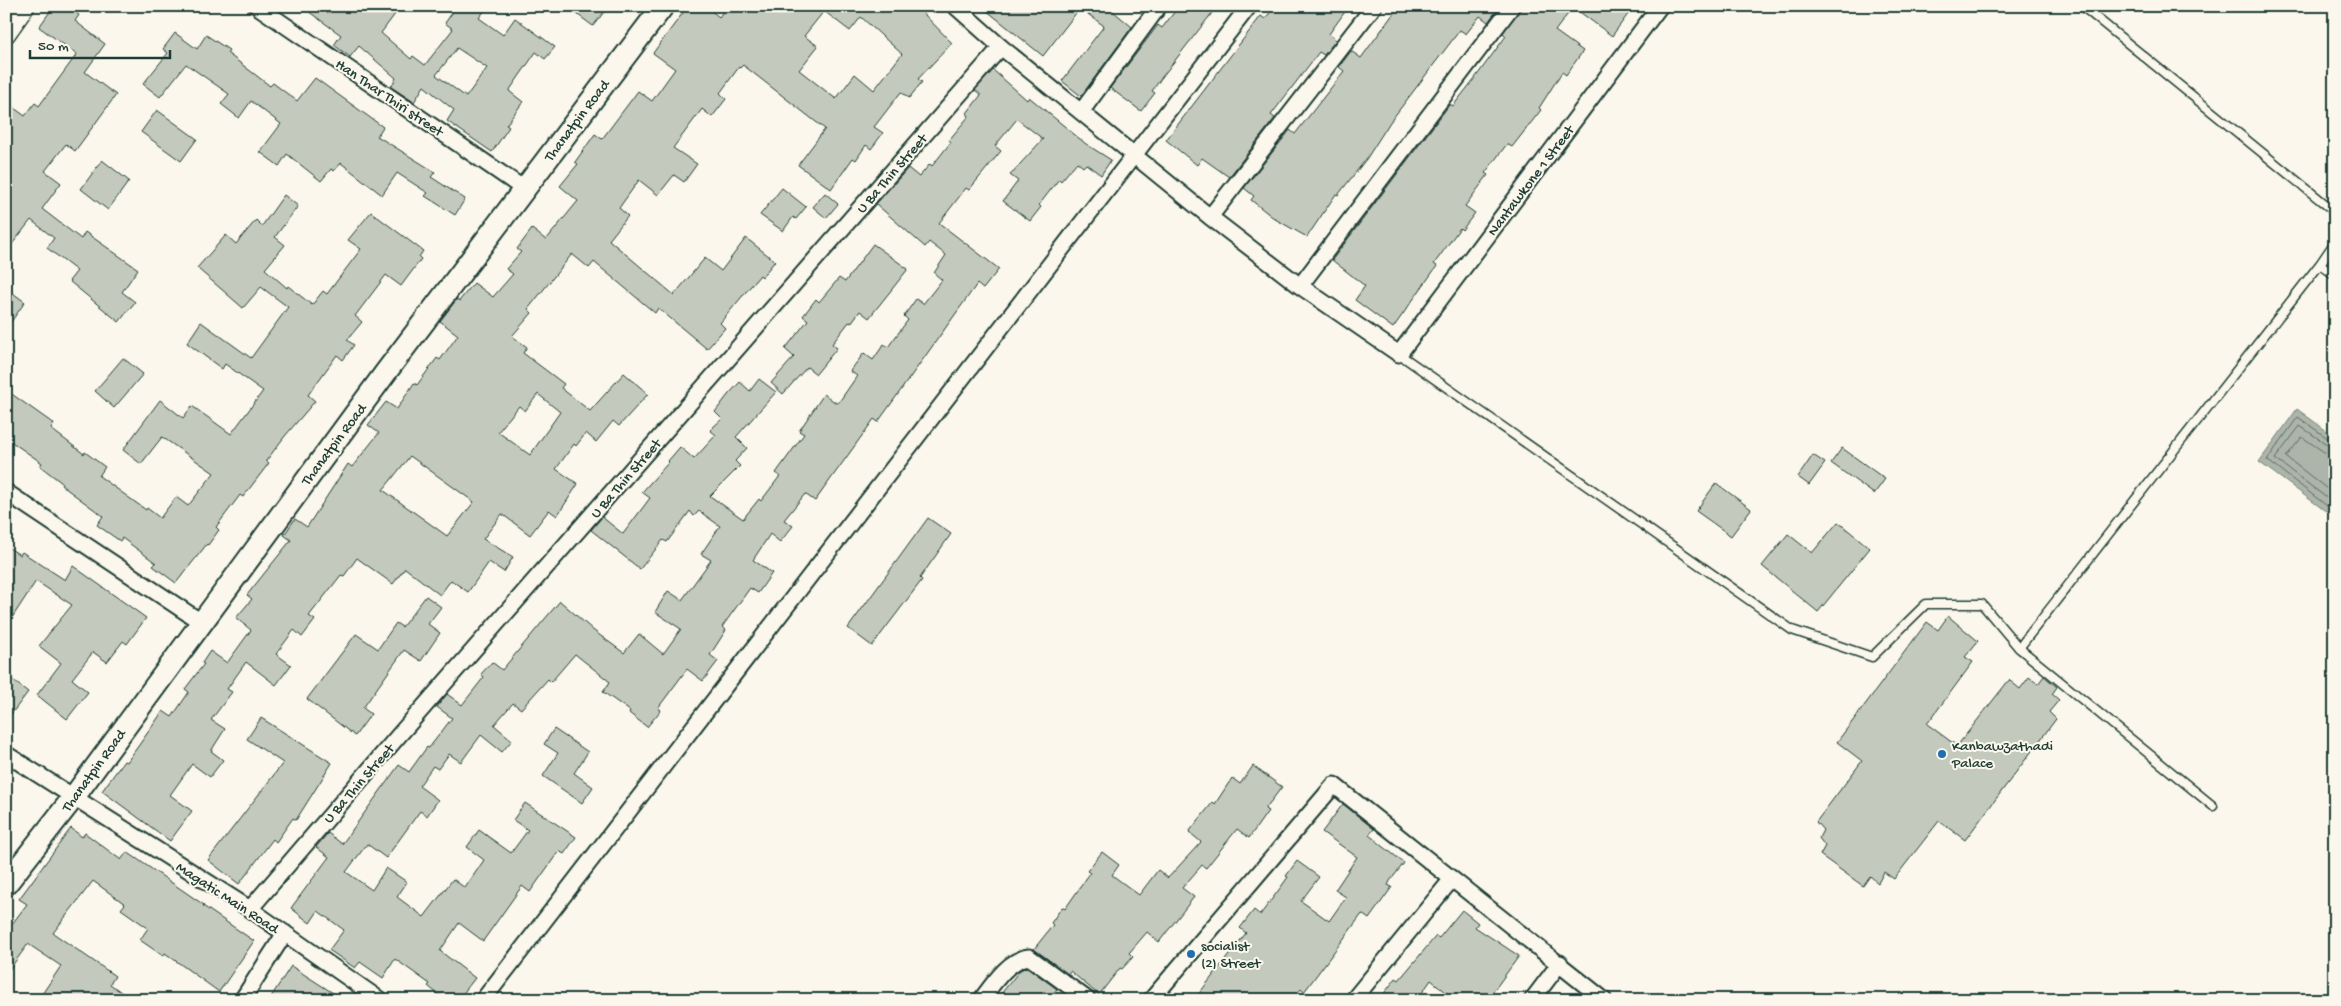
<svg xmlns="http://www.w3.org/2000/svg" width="2341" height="1006" viewBox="0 0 2341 1006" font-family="'Gochi Hand',sans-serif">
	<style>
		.water { fill: #adb4aa; stroke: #74847b }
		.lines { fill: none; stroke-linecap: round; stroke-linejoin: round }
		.shore { stroke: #586d63; stroke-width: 1 }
		.building { fill: #c4c9be; stroke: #1f3d34; fill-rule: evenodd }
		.service-casing { stroke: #1f3d34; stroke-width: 11 }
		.minor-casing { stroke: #1f3d34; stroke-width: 19 }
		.tertiary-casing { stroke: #1f3d34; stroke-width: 22 }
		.secondary-casing { stroke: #1f3d34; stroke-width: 25 }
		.service { stroke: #fbf7ec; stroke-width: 8 }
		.minor { stroke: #fbf7ec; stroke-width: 15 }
		.tertiary { stroke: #fbf7ec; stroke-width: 19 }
		.secondary { stroke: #fbf7ec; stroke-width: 21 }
		.poi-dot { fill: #1f6fb2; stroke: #fbf7ec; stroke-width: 2 }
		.labels { text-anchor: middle; stroke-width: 4; stroke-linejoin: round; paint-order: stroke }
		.street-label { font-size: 15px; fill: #1f3d34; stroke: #fbf7ec }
		.poi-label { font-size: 15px; fill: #1f3d34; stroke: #fbf7ec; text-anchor: start }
	</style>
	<rect width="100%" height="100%" fill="#fbf7ec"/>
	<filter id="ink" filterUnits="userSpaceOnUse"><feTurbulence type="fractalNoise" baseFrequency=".02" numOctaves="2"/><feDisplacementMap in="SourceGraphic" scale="10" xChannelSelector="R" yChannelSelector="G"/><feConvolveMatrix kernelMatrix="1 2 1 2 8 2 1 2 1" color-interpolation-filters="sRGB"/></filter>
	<g filter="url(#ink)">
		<path class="water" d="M 2297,409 L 2335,437 L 2335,518 L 2259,462 Z"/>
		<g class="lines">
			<path class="shore" d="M 2335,440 L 2330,440 L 2298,417 L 2267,460 L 2335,512
				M 2335,447 L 2328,445 L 2300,426 L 2275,459 L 2335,504
				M 2335,454 L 2324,452 L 2302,437 L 2286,457 L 2335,495"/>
		</g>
		<path class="building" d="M 54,6 L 67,6 L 79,15 L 75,21 L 105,44 L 85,72 L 116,95 L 75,151 L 66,144 L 45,171 L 61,183 L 42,209 L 81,239 L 85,232 L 138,269 L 122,292 L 135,302 L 119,322 L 69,281 L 77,271 L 47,248 L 54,238 L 31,220 L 6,252 L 6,102 L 25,116 L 35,103 L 39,106 L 77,54 L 39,27 Z
			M 301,6 L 401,6 L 381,33 L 411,59 L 413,56 L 425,65 L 453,29 L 445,23 L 457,6 L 488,6 L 479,18 L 503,35 L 515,18 L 555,47 L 545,59 L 536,52 L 509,91 L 523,102 L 506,125 L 509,127 L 492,152 L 447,121 L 454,110 L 424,86 L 414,102 L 391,87 L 396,78 L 359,46 L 350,57 L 334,45 L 341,35 ZM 457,48 L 487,68 L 466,97 L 436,75 Z
			M 566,6 L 596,6 L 604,12 L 593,26 Z
			M 688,6 L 705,6 L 719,17 L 727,6 L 765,6 L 776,14 L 782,6 L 916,6 L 952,43 L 918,79 L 922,82 L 909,98 L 901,92 L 874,127 L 883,133 L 871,149 L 866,145 L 856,160 L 853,158 L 831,189 L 798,165 L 825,129 L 743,65 L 740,68 L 739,67 L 720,93 L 726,99 L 712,117 L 702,109 L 673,148 L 697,164 L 684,182 L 674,175 L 658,195 L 639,180 L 619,208 L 628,216 L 609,240 L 674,295 L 705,258 L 721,271 L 746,238 L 775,261 L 762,277 L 760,275 L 720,323 L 725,328 L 707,349 L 658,308 L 655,313 L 594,262 L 589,268 L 572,254 L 528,309 L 532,313 L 512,336 L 527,347 L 523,353 L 564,384 L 561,388 L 590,411 L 624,373 L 648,394 L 619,426 L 613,421 L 596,442 L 586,433 L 576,446 L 574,444 L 556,469 L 578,484 L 557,516 L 549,510 L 530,535 L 502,514 L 483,539 L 513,557 L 504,572 L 489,562 L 468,592 L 451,580 L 440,595 L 405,568 L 393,584 L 357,558 L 344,576 L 341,575 L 309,616 L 315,620 L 302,637 L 294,630 L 276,654 L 291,665 L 276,685 L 246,662 L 227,689 L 232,692 L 211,720 L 225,729 L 211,751 L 223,760 L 210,777 L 192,764 L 170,795 L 192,811 L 170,841 L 102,791 L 124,761 L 127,762 L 163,711 L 172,717 L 189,692 L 185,689 L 204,664 L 202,663 L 210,651 L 227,663 L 251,630 L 236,618 L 252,599 L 247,595 L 291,540 L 284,535 L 295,519 L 307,527 L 348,464 L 352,467 L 379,433 L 368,425 L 386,402 L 397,409 L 414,383 L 417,385 L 437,358 L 440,360 L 458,335 L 440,321 L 457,299 L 459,301 L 474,283 L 493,297 L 513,274 L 506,269 L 521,252 L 517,249 L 532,229 L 546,240 L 578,201 L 560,186 L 578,164 L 575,162 L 595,134 L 602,139 L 638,91 L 652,101 L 675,69 L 653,53 ZM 824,11 L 850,31 L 861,17 L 902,54 L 874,90 L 855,74 L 836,99 L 799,70 L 818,46 L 804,36 ZM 538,394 L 560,412 L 530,455 L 498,432 L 519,406 L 525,411 ZM 410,456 L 474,502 L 447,536 L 383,490 Z
			M 981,6 L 1107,6 L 1132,27 L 1081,96 L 1062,81 L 1104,26 L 1080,8 L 1043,56 Z
			M 1179,6 L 1204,6 L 1212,13 L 1162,77 L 1152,91 L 1155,93 L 1141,111 L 1110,88 L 1158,25 L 1162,28 Z
			M 1275,6 L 1349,6 L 1329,34 L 1336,40 L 1324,55 L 1319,52 L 1271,115 L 1275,118 L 1229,177 L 1202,158 L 1197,165 L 1166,140 L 1261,16 L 1265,19 Z
			M 1399,6 L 1500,6 L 1488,22 L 1480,16 L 1466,34 L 1460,30 L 1390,122 L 1367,158 L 1338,195 L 1336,194 L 1307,237 L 1275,219 L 1251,200 L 1254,196 L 1244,188 L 1290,130 L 1295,134 L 1344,71 L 1339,67 L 1351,51 L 1361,58 Z
			M 1521,6 L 1634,6 L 1612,36 L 1573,7 L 1555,31 L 1583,51 L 1566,75 L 1562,72 L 1539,108 L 1541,110 L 1512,147 L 1507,144 L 1485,173 L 1488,175 L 1465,206 L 1475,213 L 1462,230 L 1460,228 L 1434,264 L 1437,266 L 1393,328 L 1355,300 L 1365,286 L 1332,260 L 1450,104 L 1453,106 L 1475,78 L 1506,36 L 1503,33 Z
			M 175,33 L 197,49 L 206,35 L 229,50 L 227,53 L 270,86 L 273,83 L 297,101 L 315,78 L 383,127 L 377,136 L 435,172 L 431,177 L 465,199 L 455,215 L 425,196 L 428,193 L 397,173 L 382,195 L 341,163 L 334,171 L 331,169 L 321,181 L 287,154 L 279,166 L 260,152 L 281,124 L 251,101 L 239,118 L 221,104 L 229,94 L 186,64 L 160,97 L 143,84 L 168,53 L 163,49 Z
			M 993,70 L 1027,100 L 1029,97 L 1086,144 L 1111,160 L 1101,175 L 1086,164 L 1083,167 L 1077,162 L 1061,181 L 1059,179 L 1039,205 L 1041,207 L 1030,221 L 1003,201 L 1018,181 L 1010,175 L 1043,139 L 1017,119 L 995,146 L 1001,151 L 969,190 L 966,188 L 939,223 L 999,269 L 983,289 L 977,284 L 878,422 L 874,419 L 815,501 L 805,494 L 784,520 L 793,526 L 780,542 L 770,534 L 753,560 L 772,573 L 758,593 L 750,588 L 722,627 L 726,630 L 710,655 L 718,661 L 703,681 L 687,669 L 658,708 L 661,710 L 647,727 L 629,713 L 630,711 L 603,692 L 610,682 L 575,654 L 551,682 L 548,679 L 521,709 L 513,703 L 494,725 L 512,740 L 502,752 L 481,735 L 461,762 L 449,754 L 438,769 L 433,766 L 419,786 L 438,800 L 427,816 L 420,811 L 386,858 L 367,844 L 346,872 L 372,890 L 386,868 L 407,882 L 397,897 L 424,917 L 453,879 L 465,888 L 484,860 L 467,847 L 479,830 L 511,853 L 528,830 L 513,820 L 525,803 L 576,837 L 564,854 L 559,851 L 530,892 L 522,886 L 483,941 L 459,923 L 440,951 L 475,978 L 458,1000 L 445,1000 L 428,986 L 430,984 L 395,959 L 383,978 L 360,962 L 355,968 L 329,950 L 344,930 L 318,911 L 310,923 L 291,908 L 329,857 L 316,847 L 328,833 L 342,844 L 399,765 L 409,772 L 427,747 L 429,748 L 452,718 L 437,707 L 447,694 L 462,705 L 484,677 L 481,674 L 492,662 L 502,670 L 560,601 L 594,631 L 624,653 L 639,634 L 663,654 L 681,629 L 655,612 L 668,591 L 682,600 L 711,560 L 701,554 L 720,526 L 699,511 L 694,516 L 690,511 L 667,542 L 663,540 L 640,569 L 591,530 L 602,517 L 623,534 L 650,498 L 642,492 L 669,462 L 668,461 L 680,447 L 694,459 L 716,435 L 710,430 L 722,419 L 715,412 L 728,395 L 740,382 L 750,391 L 759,379 L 776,392 L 736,437 L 747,448 L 735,461 L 740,466 L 710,496 L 743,519 L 759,499 L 761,501 L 780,476 L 776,473 L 804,434 L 799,431 L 824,394 L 836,403 L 839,402 L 857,376 L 850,371 L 864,353 L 873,360 L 884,344 L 888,347 L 908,320 L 904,316 L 916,299 L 923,304 L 942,280 L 934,273 L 946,255 L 929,242 L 925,247 L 876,204 L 908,168 L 919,177 L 930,164 L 932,166 L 951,142 L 949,140 L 969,116 L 967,113 L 981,95 L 975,90 Z
			M 157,110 L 197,139 L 181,161 L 141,132 Z
			M 102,160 L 129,181 L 108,210 L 81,189 Z
			M 782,188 L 806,207 L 796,219 L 793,217 L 783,231 L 760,215 Z
			M 825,193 L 838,204 L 826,218 L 813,207 Z
			M 284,195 L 298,206 L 275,237 L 285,245 L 265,269 L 287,288 L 288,286 L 312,305 L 323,291 L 327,294 L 361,249 L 348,240 L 371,212 L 423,251 L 419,257 L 421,259 L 401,286 L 386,275 L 355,316 L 362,322 L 347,340 L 354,345 L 343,360 L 337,355 L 308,395 L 315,401 L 285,436 L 266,461 L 269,463 L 243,497 L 240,495 L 216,527 L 219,530 L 208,545 L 207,544 L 176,583 L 153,566 L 156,563 L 122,538 L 120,541 L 97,525 L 103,516 L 61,485 L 62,483 L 40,466 L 42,463 L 6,438 L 6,390 L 54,424 L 51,429 L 84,454 L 85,452 L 105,467 L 99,476 L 146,510 L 147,508 L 160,518 L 176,497 L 188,506 L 214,473 L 162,437 L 141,464 L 123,450 L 160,400 L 183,418 L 192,406 L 231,434 L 263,391 L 225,364 L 222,369 L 187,343 L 201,322 L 251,358 L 288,307 L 261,287 L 243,308 L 197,268 L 226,235 L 236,244 L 256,220 L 262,226 Z
			M 873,244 L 908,269 L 869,318 L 860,311 L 851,323 L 849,322 L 832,344 L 837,348 L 816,374 L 807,367 L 783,394 L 771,383 L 794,357 L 785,349 L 808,320 L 803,316 L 816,299 L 819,302 L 839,278 L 845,282 Z
			M 6,288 L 25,302 L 6,329 Z
			M 123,358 L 143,374 L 114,408 L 95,391 Z
			M 1842,448 L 1885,479 L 1874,494 L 1831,463 Z
			M 1813,455 L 1825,463 L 1809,485 L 1798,477 Z
			M 1716,483 L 1751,509 L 1731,536 L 1696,511 Z
			M 928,518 L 951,534 L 920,578 L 922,580 L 872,646 L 848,628 Z
			M 1838,522 L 1870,548 L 1818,612 L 1762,566 L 1788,534 L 1812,553 Z
			M 6,546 L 20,555 L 22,552 L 65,580 L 73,566 L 146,618 L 127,644 L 123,641 L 107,662 L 93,652 L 72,679 L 88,692 L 67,719 L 37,695 L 61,663 L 39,646 L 72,605 L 36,581 L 6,627 Z
			M 426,596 L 441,607 L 428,624 L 440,633 L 421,661 L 404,650 L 363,708 L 371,714 L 355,736 L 307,699 L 356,634 L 378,649 L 396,623 L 402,627 Z
			M 1948,616 L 1978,641 L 1965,657 L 1973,662 L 1927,724 L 1957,746 L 2009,680 L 2020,689 L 2029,677 L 2038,684 L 2044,676 L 2057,687 L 2052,694 L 2059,700 L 2049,712 L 2056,719 L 1965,840 L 1939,821 L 1894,879 L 1884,872 L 1878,883 L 1870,876 L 1863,886 L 1820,855 L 1825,846 L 1819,838 L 1823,830 L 1816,822 L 1862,761 L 1837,742 L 1927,622 L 1938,630 Z
			M 6,675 L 28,692 L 6,721 Z
			M 261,718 L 332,763 L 296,820 L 293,818 L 276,842 L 273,839 L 239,884 L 208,860 L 283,763 L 247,739 Z
			M 554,729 L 588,752 L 574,773 L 593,787 L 582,803 L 543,776 L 558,753 L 544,744 Z
			M 1253,766 L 1282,787 L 1265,809 L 1268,811 L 1249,838 L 1237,829 L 1206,868 L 1202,865 L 1182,888 L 1194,897 L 1159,942 L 1147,932 L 1129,953 L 1133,957 L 1122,969 L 1120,968 L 1099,995 L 1070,971 L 1068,974 L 1034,949 L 1053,925 L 1051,923 L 1062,907 L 1065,909 L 1090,873 L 1087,871 L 1102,852 L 1119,865 L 1112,875 L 1139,895 L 1158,870 L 1168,878 L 1201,842 L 1189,832 L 1213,802 L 1215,804 L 1232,778 L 1240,784 Z
			M 1343,804 L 1374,829 L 1369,835 L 1404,863 L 1390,881 L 1388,885 L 1392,887 L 1369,919 L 1362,914 L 1304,992 L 1301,989 L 1292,1000 L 1194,1000 L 1246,933 L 1240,928 L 1254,910 L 1260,915 L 1281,887 L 1288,877 L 1286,876 L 1297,861 L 1319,877 L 1301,901 L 1329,921 L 1346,897 L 1335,890 L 1357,857 L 1322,832 Z
			M 71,828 L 82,837 L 85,833 L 121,860 L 127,852 L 204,905 L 203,906 L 254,941 L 219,992 L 165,953 L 163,956 L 140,940 L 148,928 L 121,909 L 125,904 L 93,881 L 53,933 L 115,976 L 110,984 L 132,1000 L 38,1000 L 61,966 L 28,944 L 6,974 L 6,932 L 27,904 L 19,899 Z
			M 1462,910 L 1478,923 L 1475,927 L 1519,956 L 1487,1000 L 1456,1000 L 1431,980 L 1417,1000 L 1379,1000 L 1396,978 L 1399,980 L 1436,936 L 1439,938 Z
			M 291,966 L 344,1000 L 269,1000 Z
			M 1027,967 L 1057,989 L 1048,1000 L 996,1000 L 1020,970 Z"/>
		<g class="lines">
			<g class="service-casing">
				<path id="service" d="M 2082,6 L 2335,212
					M 2320,264 L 2335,275
					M 1399,354 L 1792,630 L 1872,657 L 1926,604 L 1982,604 L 2019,648 L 2213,806
					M 2019,648 L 2320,264 L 2335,242"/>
			</g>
			<g class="minor-casing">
				<path id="minor" d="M 257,6 L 524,189
					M 955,6 L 1001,47 L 1210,217 L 1300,286 L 1399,354 L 1660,6
					M 1081,112 L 1159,6
					M 1210,217 L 1374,6
					M 1300,286 L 1512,6
					M 6,492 L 201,622
					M 6,754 L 250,909 L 380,1000
					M 250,909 L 400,734 L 1001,47
					M 242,1000 L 285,933
					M 483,1000 L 1249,6
					M 981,1000 C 993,984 1009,959 1029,957 L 1088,1000
					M 1151,1000 L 1334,785 L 1604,1000
					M 1353,1000 L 1452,879
					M 1532,1000 L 1560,963"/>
			</g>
			<g class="tertiary-casing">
				<path id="tertiary" d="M 6,33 L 25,6"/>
			</g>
			<g class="secondary-casing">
				<path id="secondary" d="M 6,884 L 73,798 L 386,372 L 663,6"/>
			</g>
			<use href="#service" class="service"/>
			<use href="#minor" class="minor"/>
			<use href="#tertiary" class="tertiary"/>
			<use href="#secondary" class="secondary"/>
		</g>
	</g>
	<g class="poi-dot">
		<circle cx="1942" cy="754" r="5"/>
		<circle cx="1191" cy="954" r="5"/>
	</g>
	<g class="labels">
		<g class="street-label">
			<text transform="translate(390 97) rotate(34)" y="5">Han Thar Thiri street</text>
			<text transform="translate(576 120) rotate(-53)" y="5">Thanatpin Road</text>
			<text transform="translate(891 173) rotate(-49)" y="5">U Ba Thin Street</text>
			<text transform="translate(1530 180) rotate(-53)" y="5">Nantawkone 1 Street</text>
			<text transform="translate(333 444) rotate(-53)" y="5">Thanatpin Road</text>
			<text transform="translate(625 478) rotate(-49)" y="5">U Ba Thin Street</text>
			<text transform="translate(93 770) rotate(-54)" y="5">Thanatpin Road</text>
			<text transform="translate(358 783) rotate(-49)" y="5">U Ba Thin Street</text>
			<text transform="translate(228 897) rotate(33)" y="5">Magatic Main Road</text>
		</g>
		<g class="poi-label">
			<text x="1952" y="750">Kanbawzathadi<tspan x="1952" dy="17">Palace</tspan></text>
			<text x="1201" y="950">socialist<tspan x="1201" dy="17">(2) Street</tspan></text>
		</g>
	</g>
	<rect width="2341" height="1006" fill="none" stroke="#fbf7ec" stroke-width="25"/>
	<rect x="12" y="12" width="2316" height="981" fill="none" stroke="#1f3d34" stroke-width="2" filter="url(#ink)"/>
	<path d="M30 50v8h140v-8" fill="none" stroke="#1f3d34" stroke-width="2.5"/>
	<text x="38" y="50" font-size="15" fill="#1f3d34" stroke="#fbf7ec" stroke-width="4" paint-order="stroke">50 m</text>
</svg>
